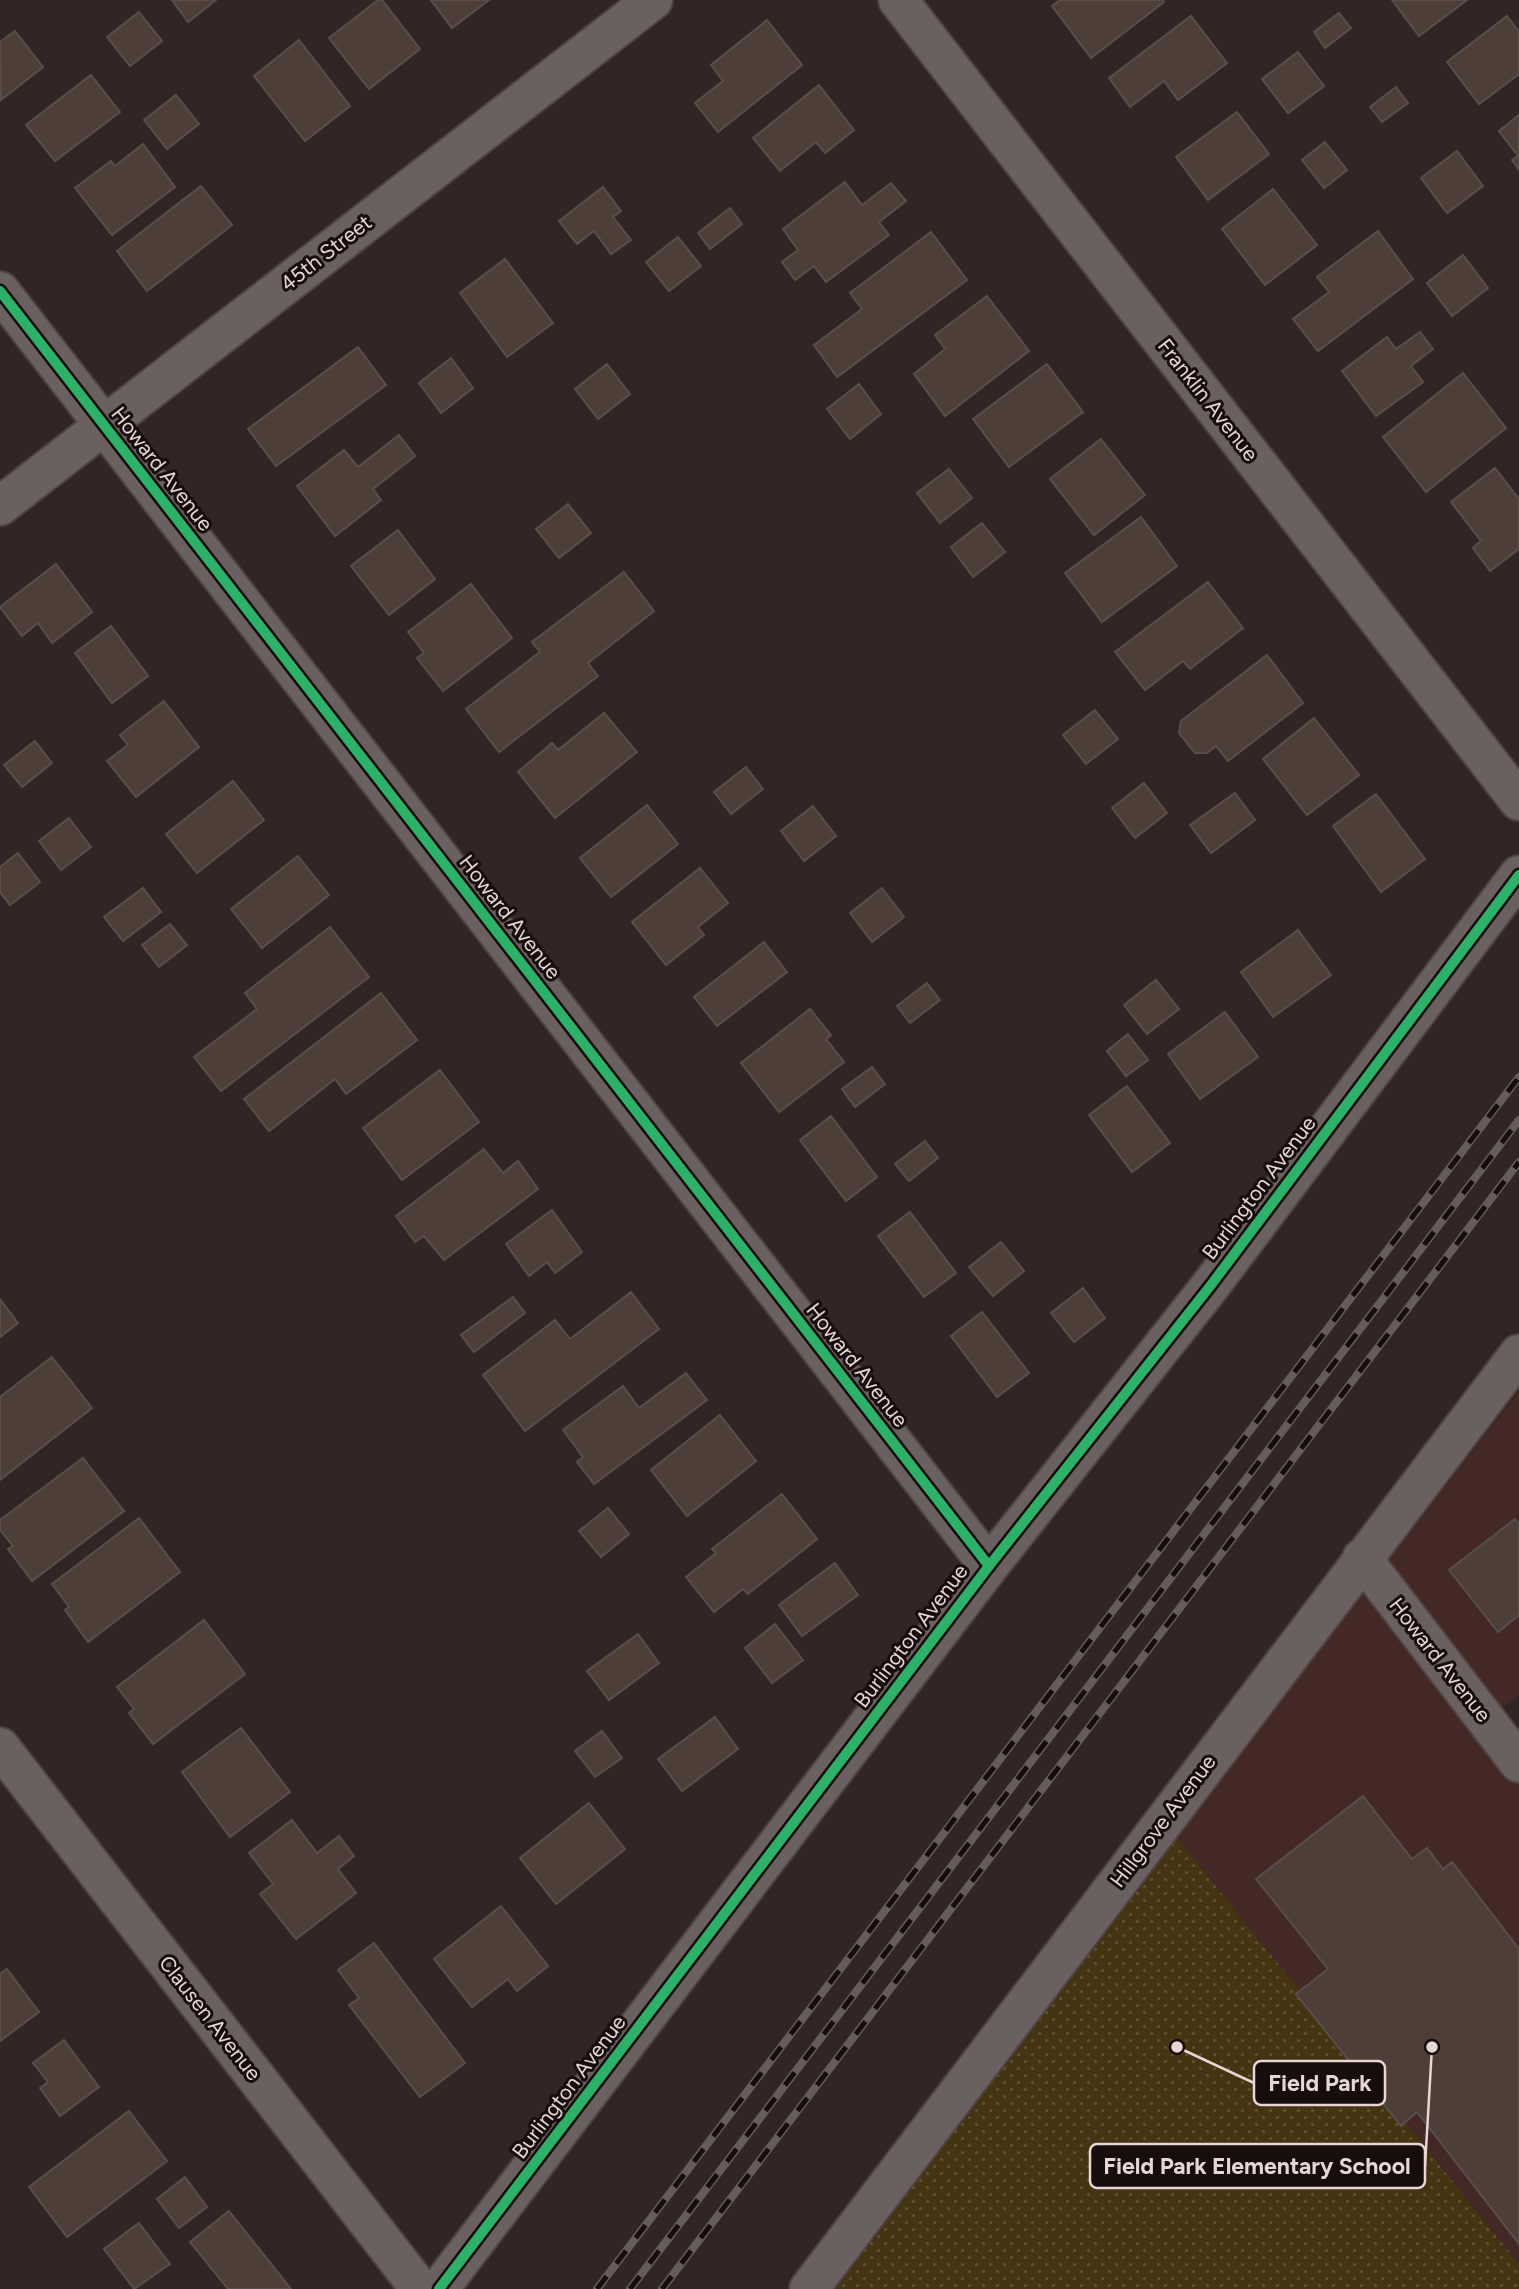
<svg xmlns="http://www.w3.org/2000/svg" width="1519" height="2289" viewBox="0 0 1519 2289" font-family="Figtree,sans-serif">
<style>
.built{fill:#432826}
.park{fill:url(#park-dots)}
.building{fill:#4d3e37;stroke:#584f4c;stroke-width:2}
.lines{fill:none;stroke-linecap:round;stroke-linejoin:round}
.street-casing{stroke:#4e4342;stroke-width:42}
.street{stroke:#6a6060;stroke-width:38}
.rail-casing{stroke:#655c5b;stroke-width:8}
.rail{stroke:#180d0d;stroke-width:5;stroke-dasharray:16;stroke-linecap:butt}
.cycleway-casing{stroke:#180d0d;stroke-width:15}
.cycleway{stroke:#2db169;stroke-width:10}
.labels{text-anchor:middle;stroke-width:6;stroke-linejoin:round;paint-order:stroke}
.street-label{font-size:21px;fill:#e6d6d5;stroke:#180d0d}
.leader{fill:none;stroke:#e6d6d5;stroke-width:2.5}
.callout-dot{fill:#e6d6d5;stroke:#180d0d;stroke-width:2.5}
.callout{fill:#180d0d;stroke:#e6d6d5;stroke-width:2.5}
.callout-label{font-size:23px;text-anchor:middle;font-weight:bold;fill:#e6d6d5}
</style>
<defs>
<pattern id="park-dots" width="8" height="8" patternUnits="userSpaceOnUse" patternTransform="scale(1.75)"><rect width="8" height="8" fill="#453412"/><path d="M2 2h.1M6 6h.1" fill="none" stroke="#605134" stroke-width="1.8" stroke-linecap="round"/></pattern>
</defs>
<rect width="100%" height="100%" fill="#312625"/>
<!-- built -->
<g class="built">
<polygon points="1519,1391 1519,1695 1497,1711 1385,1565"/>
<polygon points="1361,1578 1519,1784 1519,2264 1170,1829"/>
</g>
<!-- park -->
<polygon class="park" points="1170,1829 1519,2264 1519,2289 832,2289"/>
<!-- building -->
<g class="building">
<polygon points="172,0 216,0 188,22"/>
<polygon points="378,0 382,0 420,49 369,89 329,38"/>
<polygon points="431,0 489,0 452,28"/>
<polygon points="1060,0 1163,0 1164,2 1091,58 1052,6"/>
<polygon points="1392,0 1467,0 1419,36"/>
<polygon points="139,12 162,41 130,66 107,37"/>
<polygon points="1339,13 1351,28 1325,48 1314,32"/>
<polygon points="1191,16 1227,63 1178,100 1164,81 1130,107 1109,78"/>
<polygon points="1507,16 1519,32 1519,74 1479,104 1447,62"/>
<polygon points="767,20 802,65 718,132 695,103 723,81 711,65"/>
<polygon points="15,31 43,67 1,100 0,42"/>
<polygon points="299,40 350,106 305,141 254,76"/>
<polygon points="1298,52 1324,86 1288,113 1262,79"/>
<polygon points="91,75 120,112 55,161 26,125"/>
<polygon points="819,85 854,130 825,153 816,142 780,171 753,138"/>
<polygon points="1396,87 1408,103 1382,122 1370,107"/>
<polygon points="176,95 199,124 167,149 144,120"/>
<polygon points="1237,112 1269,154 1208,200 1176,157"/>
<polygon points="1519,115 1519,170 1512,160 1518,156 1499,131"/>
<polygon points="1325,142 1347,170 1324,188 1302,160"/>
<polygon points="143,144 175,187 112,235 75,188 111,161 115,166"/>
<polygon points="1457,151 1483,186 1447,213 1421,178"/>
<polygon points="845,182 862,205 891,183 906,201 879,222 889,235 826,282 814,266 795,280 782,262 798,250 783,229"/>
<polygon points="201,186 232,225 147,291 117,251"/>
<polygon points="603,187 621,211 613,217 631,240 611,254 594,231 577,244 559,221"/>
<polygon points="1273,189 1317,245 1265,285 1222,229"/>
<polygon points="730,208 742,224 710,249 698,233"/>
<polygon points="1378,231 1413,279 1318,351 1293,319 1329,292 1317,277"/>
<polygon points="931,232 967,280 837,377 814,345 862,309 850,293"/>
<polygon points="678,237 701,266 669,291 646,262"/>
<polygon points="1463,255 1488,288 1452,316 1427,283"/>
<polygon points="505,259 553,323 507,357 460,293"/>
<polygon points="987,296 1029,351 945,416 914,374 945,349 935,335"/>
<polygon points="1420,332 1433,349 1411,366 1423,382 1376,416 1342,371 1387,337 1396,349"/>
<polygon points="358,347 386,385 276,466 248,429"/>
<polygon points="451,358 473,388 441,413 419,383"/>
<polygon points="607,364 630,394 598,419 575,389"/>
<polygon points="1047,364 1083,412 1009,467 973,419"/>
<polygon points="1463,373 1506,428 1426,492 1383,437"/>
<polygon points="859,384 881,414 850,439 827,409"/>
<polygon points="399,435 415,456 373,489 381,500 335,536 297,486 344,450 358,467"/>
<polygon points="1101,439 1145,495 1094,535 1050,479"/>
<polygon points="1495,468 1519,499 1519,549 1490,571 1473,548 1481,541 1451,502"/>
<polygon points="949,469 972,498 940,523 917,493"/>
<polygon points="568,504 591,533 559,558 536,529"/>
<polygon points="1141,517 1177,566 1102,622 1065,573"/>
<polygon points="982,523 1005,552 973,577 951,547"/>
<polygon points="398,530 435,579 389,615 351,566"/>
<polygon points="56,564 92,612 52,643 38,623 22,636 0,607"/>
<polygon points="624,572 654,611 588,663 598,676 499,752 466,709 540,652 532,642"/>
<polygon points="1208,582 1243,628 1190,669 1183,661 1145,690 1115,652"/>
<polygon points="471,584 512,638 443,691 417,658 424,653 408,632"/>
<polygon points="111,626 148,676 112,703 75,653"/>
<polygon points="1267,655 1303,703 1228,761 1216,746 1207,753 1195,753 1179,733 1181,721"/>
<polygon points="164,701 199,747 136,797 107,761 128,745 120,735"/>
<polygon points="1095,710 1118,739 1086,764 1063,735"/>
<polygon points="604,713 637,752 555,818 518,772 552,743 558,750"/>
<polygon points="1314,718 1359,775 1307,815 1263,759"/>
<polygon points="35,741 52,763 22,787 4,765"/>
<polygon points="746,767 763,789 731,814 714,792"/>
<polygon points="233,781 264,820 197,873 166,834"/>
<polygon points="1144,783 1167,813 1135,838 1112,808"/>
<polygon points="1235,793 1255,820 1211,853 1190,825"/>
<polygon points="1376,794 1425,859 1381,892 1333,826"/>
<polygon points="647,805 678,844 611,897 580,858"/>
<polygon points="813,806 836,836 804,861 781,831"/>
<polygon points="69,818 91,847 61,870 39,841"/>
<polygon points="18,853 40,882 10,905 0,892 0,867"/>
<polygon points="298,856 329,895 262,948 231,909"/>
<polygon points="700,868 728,903 698,927 704,935 666,965 632,922"/>
<polygon points="143,888 161,912 123,941 104,917"/>
<polygon points="882,888 904,917 872,942 850,913"/>
<polygon points="170,924 187,945 159,967 142,945"/>
<polygon points="330,927 369,977 221,1091 194,1057 257,1009 245,993"/>
<polygon points="1298,930 1331,975 1273,1017 1241,972"/>
<polygon points="764,942 787,972 717,1026 694,997"/>
<polygon points="1156,980 1179,1009 1147,1034 1124,1005"/>
<polygon points="927,983 940,1000 910,1023 897,1006"/>
<polygon points="381,993 417,1040 346,1094 335,1079 269,1131 244,1099"/>
<polygon points="810,1009 831,1035 826,1039 844,1062 779,1112 741,1063"/>
<polygon points="1225,1012 1258,1057 1200,1099 1168,1054"/>
<polygon points="1128,1034 1148,1060 1126,1076 1107,1051"/>
<polygon points="872,1067 885,1084 855,1107 842,1089"/>
<polygon points="440,1070 479,1122 402,1180 363,1128"/>
<polygon points="1127,1086 1170,1143 1132,1172 1089,1115"/>
<polygon points="831,1116 877,1177 846,1201 800,1140"/>
<polygon points="925,1141 938,1158 909,1181 895,1164"/>
<polygon points="484,1149 503,1173 518,1161 538,1189 444,1260 424,1236 415,1242 396,1216"/>
<polygon points="552,1210 582,1252 555,1273 547,1262 529,1276 506,1244"/>
<polygon points="910,1212 956,1273 924,1297 878,1236"/>
<polygon points="1001,1242 1024,1271 993,1296 969,1267"/>
<polygon points="1083,1288 1105,1318 1074,1342 1051,1313"/>
<polygon points="631,1292 659,1329 525,1431 483,1375 555,1320 570,1339"/>
<polygon points="513,1297 525,1313 474,1352 461,1335"/>
<polygon points="0,1299 18,1323 0,1337"/>
<polygon points="982,1312 1029,1373 997,1397 951,1336"/>
<polygon points="52,1357 92,1408 0,1480 0,1397"/>
<polygon points="686,1373 707,1400 594,1484 577,1462 583,1457 563,1430 623,1386 639,1408"/>
<polygon points="720,1415 756,1461 687,1516 651,1470"/>
<polygon points="83,1458 124,1511 32,1581 8,1549 13,1546 0,1530 0,1520"/>
<polygon points="782,1494 817,1539 748,1594 743,1589 714,1612 686,1577 716,1553 712,1549"/>
<polygon points="608,1508 629,1534 601,1557 579,1531"/>
<polygon points="139,1518 180,1572 88,1642 65,1610 69,1607 52,1584"/>
<polygon points="1515,1519 1519,1524 1519,1615 1498,1632 1449,1570"/>
<polygon points="835,1563 858,1595 802,1636 779,1605"/>
<polygon points="204,1620 245,1674 153,1744 129,1713 134,1709 117,1687"/>
<polygon points="775,1624 803,1660 772,1683 745,1648"/>
<polygon points="638,1634 659,1663 609,1700 587,1671"/>
<polygon points="715,1717 738,1749 682,1791 658,1759"/>
<polygon points="241,1728 290,1792 230,1837 182,1772"/>
<polygon points="602,1731 622,1758 595,1777 575,1751"/>
<polygon points="1363,1796 1412,1859 1427,1848 1443,1869 1452,1862 1519,1949 1519,2244 1417,2112 1401,2126 1296,1994 1328,1969 1256,1879"/>
<polygon points="589,1803 625,1849 556,1904 520,1858"/>
<polygon points="292,1820 317,1853 339,1836 354,1856 338,1869 356,1893 296,1939 260,1894 273,1884 249,1853"/>
<polygon points="501,1906 548,1966 517,1991 508,1979 472,2007 434,1959"/>
<polygon points="374,1943 465,2063 420,2097 349,2005 359,1998 338,1970"/>
<polygon points="7,1969 39,2012 0,2041 0,1974"/>
<polygon points="64,2040 99,2087 60,2116 40,2088 48,2082 33,2063"/>
<polygon points="129,2111 167,2161 67,2237 29,2187"/>
<polygon points="185,2177 207,2207 179,2228 157,2199"/>
<polygon points="229,2211 291,2289 228,2289 190,2242"/>
<polygon points="139,2223 170,2264 134,2289 104,2249"/>
</g>
<g class="lines">
<!-- street casing -->
<g class="street-casing">
<g id="street">
<polyline points="898,0 1519,801"/>
<polyline points="0,291 989,1566"/>
<polyline points="0,506 653,0"/>
<polyline points="1362,1558 1519,1763"/>
<polyline points="0,1747 420,2289"/>
<polyline points="439,2289 989,1566 1211,1285 1519,875"/>
<polyline points="809,2289 1519,1354"/>
</g>
</g>
<!-- street -->
<use href="#street" class="street"/>
<!-- rail casing -->
<g class="rail-casing">
<g id="rail">
<polyline points="597,2289 1519,1077"/>
<polyline points="630,2289 1519,1120"/>
<polyline points="662,2289 1519,1162"/>
</g>
</g>
<!-- rail -->
<use href="#rail" class="rail"/>
<!-- cycleway casing -->
<g class="cycleway-casing">
<g id="cycleway">
<polyline points="0,291 989,1566"/>
<polyline points="439,2289 989,1566 1211,1285 1519,875"/>
</g>
</g>
<!-- cycleway -->
<use href="#cycleway" class="cycleway"/>
</g>
<g class="labels">
<!-- street labels -->
<g class="street-label">
<text transform="translate(326 253) rotate(-38)" y="7">45th Street</text>
<text transform="translate(1208 400) rotate(52)" y="7">Franklin Avenue</text>
<text transform="translate(162 469) rotate(52)" y="7">Howard Avenue</text>
<text transform="translate(510 917) rotate(52)" y="7">Howard Avenue</text>
<text transform="translate(1259 1188) rotate(-53)" y="7">Burlington Avenue</text>
<text transform="translate(857 1365) rotate(52)" y="7">Howard Avenue</text>
<text transform="translate(911 1636) rotate(-53)" y="7">Burlington Avenue</text>
<text transform="translate(1440 1660) rotate(52)" y="7">Howard Avenue</text>
<text transform="translate(1163 1821) rotate(-53)" y="7">Hillgrove Avenue</text>
<text transform="translate(210 2018) rotate(52)" y="7">Clausen Avenue</text>
<text transform="translate(569 2087) rotate(-53)" y="7">Burlington Avenue</text>
</g>
</g>
<!-- callouts -->
<path class="leader" d="M1177 2047L1254 2083M1432 2047L1425 2166"/>
<g class="callout-dot">
<circle cx="1177" cy="2047" r="7"/>
<circle cx="1432" cy="2047" r="7"/>
</g>
<g class="callout">
<rect x="1254" y="2061" width="131" height="44" rx="7"/>
<rect x="1090" y="2144" width="335" height="44" rx="7"/>
</g>
<g class="callout-label">
<text x="1320" y="2091">Field Park</text>
<text x="1257" y="2174">Field Park Elementary School</text>
</g>
</svg>
